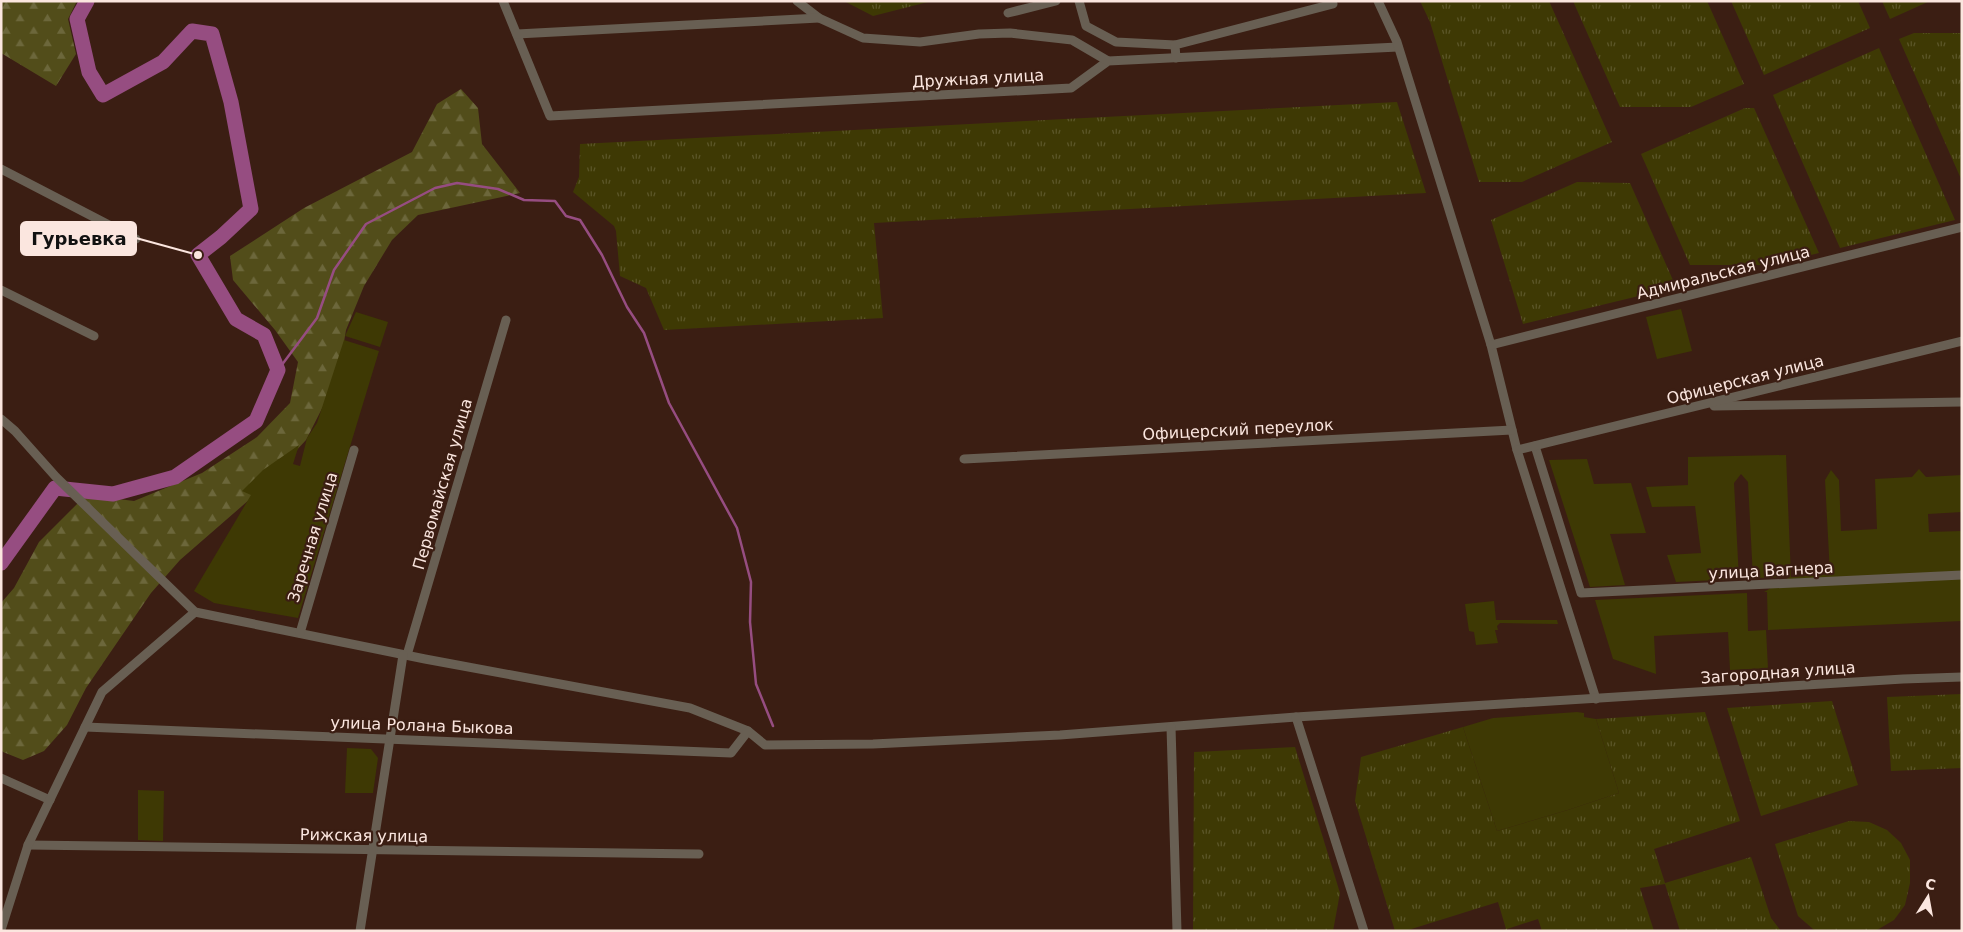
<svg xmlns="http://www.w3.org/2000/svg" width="1963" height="932" viewBox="0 0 1963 932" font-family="'DejaVu Sans',sans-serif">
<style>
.grass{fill:url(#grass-tufts)}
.forest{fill:url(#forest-firs)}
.green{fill:#3e3904}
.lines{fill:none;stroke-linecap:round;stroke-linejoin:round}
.stream{stroke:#964d81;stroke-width:2.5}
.river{stroke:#964d81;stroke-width:15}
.minor{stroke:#685f53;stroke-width:9}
.labels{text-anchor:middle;stroke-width:4.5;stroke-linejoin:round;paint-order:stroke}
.street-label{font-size:16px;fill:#fbe6df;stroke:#3b1e13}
.leader{fill:none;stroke:#fbe6df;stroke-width:2}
.callout-dot{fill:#fbe6df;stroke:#3b1e13;stroke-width:2}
.callout{fill:#fbe6df;stroke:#fbe6df;stroke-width:2}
.callout-label{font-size:18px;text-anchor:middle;font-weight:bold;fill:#111}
</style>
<defs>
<pattern id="grass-tufts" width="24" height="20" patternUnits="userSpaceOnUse" patternTransform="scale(1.25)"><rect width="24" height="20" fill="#3e3904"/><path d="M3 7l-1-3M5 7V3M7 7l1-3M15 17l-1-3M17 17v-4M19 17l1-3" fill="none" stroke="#5b5628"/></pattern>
<pattern id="forest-firs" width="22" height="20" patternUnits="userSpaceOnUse" patternTransform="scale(1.25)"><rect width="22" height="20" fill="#524d1a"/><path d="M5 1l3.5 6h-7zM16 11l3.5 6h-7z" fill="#6c673b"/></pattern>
</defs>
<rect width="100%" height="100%" fill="#3b1e13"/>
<!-- grass -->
<g class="grass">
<polygon points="844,1 932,1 873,16"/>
<polygon points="1420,1 1549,1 1612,142 1522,182 1479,182 1430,22"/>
<polygon points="1573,1 1707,1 1744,84 1691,107 1620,107"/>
<polygon points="1731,1 1858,1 1870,28 1764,75"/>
<polygon points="1882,1 1930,1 1890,19"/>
<polygon points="1914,33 1962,33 1962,181 1899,39"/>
<polygon points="1879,48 1955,220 1840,248 1773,95"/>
<polygon points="1397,102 1426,193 874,223 883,318 664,330 646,288 620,276 616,231 614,226 573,192 579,177 580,144"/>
<polygon points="1745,108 1754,108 1819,253 1770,265 1690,265 1641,154"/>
<polygon points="1577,182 1630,183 1676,287 1523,324 1491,220"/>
<polygon points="1962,694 1962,768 1891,771 1887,697"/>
<polygon points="1832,701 1858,785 1761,816 1727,708"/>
<polygon points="1705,712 1740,821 1654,849 1665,883 1751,857 1771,918 1781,931 1680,931 1665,884 1640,888 1654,931 1542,931 1538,919 1507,929 1507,931 1502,931 1506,929 1498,902 1405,931 1395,931 1355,801 1361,757 1463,727 1497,831 1571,809 1619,793 1596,719"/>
<polygon points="1295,747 1340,893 1333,931 1193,931 1194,752"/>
<polygon points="1849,821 1869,822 1887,830 1901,843 1910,860 1910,883 1905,905 1894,920 1877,930 1817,931 1813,929 1798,916 1775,844"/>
</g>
<!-- forest -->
<g class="forest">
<polygon points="1,1 77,1 68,19 76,54 56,86 1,53"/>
<polygon points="461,89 478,108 482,144 520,193 418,215 392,240 364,286 346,330 338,377 306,440 257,493 180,560 151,593 86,688 67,725 44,751 23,760 3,752 1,749 1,603 14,588 39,542 86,495 134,501 202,473 257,437 290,403 298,362 275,330 233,280 230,256 304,208 412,152 437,104"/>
</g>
<!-- green -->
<g class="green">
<polygon points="1681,309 1692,351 1657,359 1646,317"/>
<polygon points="356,312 388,322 380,347 345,336"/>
<polygon points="344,340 379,351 298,618 214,603 194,591 251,495 242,491 263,470 299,445 293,464 300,466 307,438 317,423"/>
<polygon points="1786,455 1791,577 1830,574 1825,480 1831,470 1839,480 1841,531 1877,529 1875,479 1912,477 1919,469 1926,477 1962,475 1962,512 1928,514 1929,532 1962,531 1962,621 1768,630 1767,592 1764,592 1790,577 1753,578 1748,482 1741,474 1734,483 1739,579 1676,582 1667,555 1701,553 1695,506 1652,507 1646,487 1688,485 1688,457"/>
<polygon points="1587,459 1594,484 1631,483 1646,533 1610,534 1625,585 1590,587 1549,460"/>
<polygon points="1747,593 1748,631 1766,630 1768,668 1730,670 1728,632 1654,636 1656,674 1613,659 1595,600"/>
<polygon points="1494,601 1496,620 1557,620 1558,624 1500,623 1497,626 1498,630 1495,630 1498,643 1476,645 1474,632 1469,631 1465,604"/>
<polygon points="1577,712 1584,713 1584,717 1596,719 1619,793 1571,809 1497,831 1463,727 1493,718"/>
<polygon points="347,748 371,749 378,758 373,793 345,793"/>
<polygon points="138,790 164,791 163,841 138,840"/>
</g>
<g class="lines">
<!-- stream -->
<polyline class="stream" points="278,370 317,318 334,270 366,224 435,188 457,183 498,189 524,200 555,201 566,216 580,220 602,255 627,307 644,333 669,403 737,528 751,582 750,622 756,684 773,726"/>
<!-- river -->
<polyline class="river" points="1,563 55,488 113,494 175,477 256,421 278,370 264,335 236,319 198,255 221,237 251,209 231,102 212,34 192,31 163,62 103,95 89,72 77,19 87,1"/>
<!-- minor -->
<g class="minor">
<polyline points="503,1 550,116 1071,88 1108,61 1398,47"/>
<polyline points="797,1 819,18 863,38 920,42 979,34 1010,33 1072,40 1108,61"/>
<polyline points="1079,1 1086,26 1116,42 1175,45"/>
<polyline points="1378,1 1397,42 1491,345 1517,450 1596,699"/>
<polyline points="1008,13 1056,1"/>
<polyline points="517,34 819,18"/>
<polyline points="1176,58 1175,45 1333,4"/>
<polyline points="1,169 136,239"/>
<polyline points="1,290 94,336"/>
<polyline points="1491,345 1962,227"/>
<polyline points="1714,406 1962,402"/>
<polyline points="1,419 15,431 56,477 195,612 425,659 690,708 748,731 765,745 873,744 1060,735 1296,717 1903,679 1962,677"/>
<polyline points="1535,446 1581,593 1962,575"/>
<polyline points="1517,450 1962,341"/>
<polyline points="964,459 1512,430"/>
<polyline points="300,633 354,450"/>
<polyline points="407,655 506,320"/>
<polyline points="1296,717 1364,931"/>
<polyline points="85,727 731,753 748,731"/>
<polyline points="1171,727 1177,931"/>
<polyline points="1,778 50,800"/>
<polyline points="28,845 699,854"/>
<polyline points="1,930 28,845 102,692 195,612"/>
<polyline points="360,931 403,655"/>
</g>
</g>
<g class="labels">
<!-- street labels -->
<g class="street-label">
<text transform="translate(978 78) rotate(-3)" y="6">Дружная улица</text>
<text transform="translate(1723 272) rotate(-14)" y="6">Адмиральская улица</text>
<text transform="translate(1745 379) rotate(-14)" y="6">Офицерская улица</text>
<text transform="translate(1238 429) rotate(-3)" y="6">Офицерский переулок</text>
<text transform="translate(442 484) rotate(-74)" y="6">Первомайская улица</text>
<text transform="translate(312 537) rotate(-73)" y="6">Заречная улица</text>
<text transform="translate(1771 570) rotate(-3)" y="6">улица Вагнера</text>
<text transform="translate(1778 672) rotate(-4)" y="6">Загородная улица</text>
<text transform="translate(422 725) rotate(2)" y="6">улица Ролана Быкова</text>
<text transform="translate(364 835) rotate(1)" y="6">Рижская улица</text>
</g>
</g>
<!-- callouts -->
<path class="leader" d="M198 255L136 238"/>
<circle class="callout-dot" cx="198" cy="255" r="5"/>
<rect class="callout" x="21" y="222" width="115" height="33" rx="5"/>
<g class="callout-label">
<text x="79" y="245">Гурьевка</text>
</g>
<!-- border -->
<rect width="1963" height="932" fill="none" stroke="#fbe6df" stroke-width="5"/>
<!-- north arrow -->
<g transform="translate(1928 897) rotate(11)" stroke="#3b1e13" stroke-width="4" paint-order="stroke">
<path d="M0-4L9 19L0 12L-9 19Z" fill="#fbe6df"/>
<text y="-8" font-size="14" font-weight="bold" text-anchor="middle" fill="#fbe6df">С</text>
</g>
</svg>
